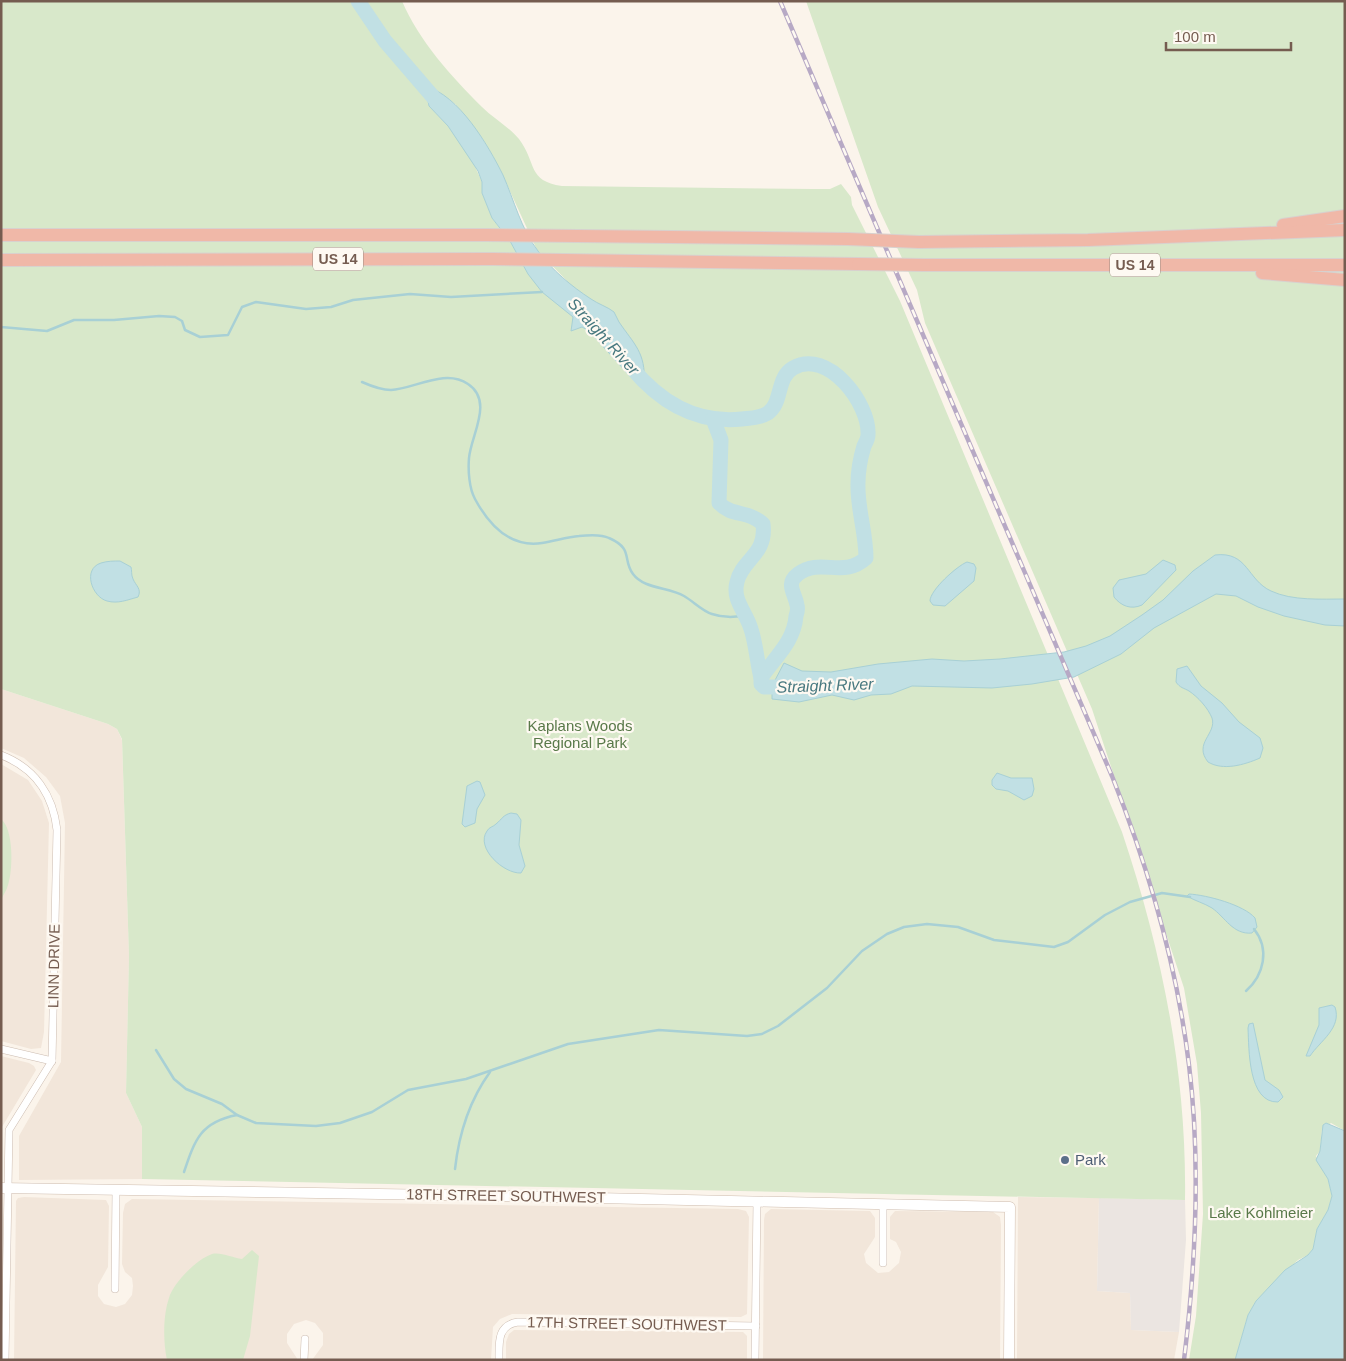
<svg xmlns="http://www.w3.org/2000/svg" width="1346" height="1361" viewBox="0 0 1346 1361" font-family="Arial,sans-serif">
<style>
.residential{fill:#f2e6da}
.industrial{fill:#ebe5e1}
.green{fill:#d8e8ca;fill-rule:evenodd}
.water{fill:#c1e0e4;stroke:#a8d0d5}
.lines{fill:none;stroke-linecap:round;stroke-linejoin:round}
.stream{stroke:#a8d0d5;stroke-width:2.5}
.river{stroke:#c1e0e4;stroke-width:15}
.street-casing{stroke:#cdbdb2;stroke-width:8}
.secondary-casing{stroke:#cfbdaf;stroke-width:11}
.highway-casing{stroke:#d8d1ce;stroke-width:14}
.street{stroke:#fff;stroke-width:7}
.secondary{stroke:#fff;stroke-width:10}
.highway{stroke:#f0b8a8;stroke-width:12}
.rail-casing{stroke:#b7a9c5;stroke-width:4.5}
.rail{stroke:#fef9f2;stroke-width:2.5;stroke-dasharray:8;stroke-linecap:butt}
.highway-bridge-casing{stroke:#d8d1ce;stroke-width:14;stroke-linecap:butt}
.highway-bridge{stroke:#f0b8a8;stroke-width:12}
.service-dot{fill:#5c6f8a;stroke:#fef9f2;stroke-width:2}
.labels{text-anchor:middle;stroke-width:4.5;stroke-linejoin:round;paint-order:stroke}
.shield{fill:#fef9f2;stroke:#9e8b81;stroke-width:1}
.shield-label{font-size:14px;font-weight:bold;fill:#755c50}
.park-label{font-size:15px;fill:#597949;stroke:#fef9f2}
.street-label{font-size:15px;fill:#755c50;stroke:#fef9f2}
.service-label{font-size:15px;fill:#4e5e75;stroke:#fef9f2;text-anchor:start}
.water-label{font-size:16px;font-style:italic;fill:#47787f;stroke:#fef9f2}
</style>
<rect width="100%" height="100%" fill="#fbf4eb"/>
<!-- residential -->
<g class="residential">
<polygon points="1,689 108,724 117,729 122,740 129,956 126,1093 142,1127 142,1179 19,1180 19,1136 61,1062 65,823 60,796 46,777 24,758 1,748"/>
<polygon points="1,764 28,780 42,801 49,823 44,1032 41,1048 31,1049 1,1041"/>
<polygon points="1,1056 29,1063 34,1066 36,1070 2,1127 1,1148"/>
<polygon points="24,1197 106,1200 109,1206 108,1267 98,1285 98,1296 104,1304 116,1307 125,1304 132,1295 133,1286 132,1278 125,1272 122,1264 123,1213 125,1204 132,1199 738,1209 746,1211 749,1217 747,1314 741,1317 512,1314 500,1319 493,1327 491,1360 312,1360 323,1345 323,1333 315,1323 306,1320 294,1324 287,1334 287,1343 298,1360 14,1360 16,1201 18,1198"/>
<polygon points="1018,1197 1099,1198 1097,1291 1130,1293 1131,1330 1179,1332 1174,1360 1017,1360"/>
<polygon points="771,1209 870,1211 875,1218 875,1237 864,1254 866,1263 878,1273 889,1272 899,1263 901,1252 896,1242 890,1239 890,1217 895,1211 993,1212 1000,1217 1001,1225 1000,1360 763,1360 764,1220 765,1214"/>
<polygon points="514,1330 743,1332 747,1336 747,1360 506,1360 506,1342 509,1334"/>
</g>
<!-- industrial -->
<polygon class="industrial" points="1099,1198 1185,1200 1186,1240 1179,1332 1131,1330 1130,1293 1097,1291"/>
<!-- green -->
<g class="green">
<path d="M 1,1 L 402,1 C 419,41 451,76 482,107 C 493,118 509,127 519,139 C 537,163 527,181 562,186 L 813,189 L 830,189 L 841,184 L 851,197 L 852,205 L 900,301 L 1122,832 C 1162,951 1187,1074 1185,1200 L 142,1179 L 142,1127 L 126,1093 L 129,956 L 122,739 L 117,729 L 108,724 L 1,689 ZM 425,87 L 435,89 L 455,104 L 482,138 L 502,174 L 537,250 L 567,281 L 534,281 L 510,241 L 492,218 L 482,193 L 482,182 L 473,162 L 448,126 L 429,106 Z"/>
<polygon points="806,1 1345,1 1345,1131 1331,1123 1322,1129 1320,1151 1316,1156 1328,1179 1332,1196 1328,1210 1317,1229 1313,1249 1308,1255 1298,1260 1256,1301 1248,1315 1235,1360 1189,1360 1196,1316 1203,1214 1201,1113 1197,1064 1184,988 1092,709 925,323 917,290 878,207"/>
<path d="M 1,819 C 14,829 13,871 8,885 C 7,890 3,895 1,900 Z"/>
<path d="M 252,1250 L 259,1256 L 250,1336 L 243,1360 L 167,1360 C 163,1342 163,1315 169,1298 C 173,1283 197,1259 212,1254 C 221,1252 233,1258 242,1259 Z"/>
</g>
<!-- water -->
<g class="water">
<path d="M 425,86 C 459,95 488,145 503,175 C 514,200 521,229 538,251 C 552,270 571,286 591,299 C 598,304 608,307 614,312 C 616,315 617,319 619,322 C 634,344 646,353 644,382 L 628,374 L 589,331 L 582,327 L 571,331 L 573,317 L 542,292 L 528,274 L 510,241 L 492,218 L 482,193 L 482,182 L 478,171 L 448,126 L 429,106 Z"/>
<path d="M 1215,555 C 1248,551 1247,580 1271,591 C 1292,601 1322,599 1345,599 L 1345,626 L 1325,625 L 1284,616 L 1258,607 L 1236,596 L 1216,594 L 1154,628 L 1121,654 L 1074,677 L 1032,684 L 992,688 L 912,686 L 891,694 L 871,695 L 854,700 L 832,695 L 799,702 L 772,699 L 772,686 L 784,663 L 802,671 L 831,672 L 878,664 L 932,659 L 964,661 L 1000,659 L 1064,652 L 1086,646 L 1110,636 L 1142,615 L 1163,600 L 1193,571 Z"/>
<path d="M 1163,560 L 1175,565 L 1176,570 L 1142,605 C 1131,610 1121,606 1114,597 L 1113,588 L 1119,580 L 1146,574 Z"/>
<path d="M 120,561 L 131,567 C 132,570 131,575 133,579 C 136,586 142,589 138,597 C 127,600 118,604 107,601 C 92,597 82,569 101,563 C 107,561 114,561 120,561 Z"/>
<path d="M 967,562 L 974,564 L 976,568 L 974,581 L 945,606 L 933,605 L 930,601 C 930,590 957,566 967,562 Z"/>
<path d="M 1187,666 L 1201,686 L 1222,703 L 1239,722 L 1260,738 L 1263,748 L 1260,758 C 1244,765 1223,771 1208,762 C 1193,743 1217,734 1212,718 C 1208,708 1198,697 1189,691 C 1184,688 1180,688 1176,682 L 1177,669 Z"/>
<polygon points="997,773 1011,778 1032,778 1034,789 1032,796 1024,800 1008,791 996,789 992,785 992,780"/>
<polygon points="477,781 480,782 485,795 477,809 475,823 465,827 462,824 467,786"/>
<path d="M 511,813 L 517,814 L 521,820 L 519,845 L 525,866 L 521,873 C 504,874 475,848 487,831 C 489,827 493,827 496,824 C 502,819 503,815 511,813 Z"/>
<path d="M 1189,894 C 1207,895 1244,905 1255,918 L 1257,927 L 1252,933 C 1233,935 1225,917 1212,908 C 1204,903 1195,901 1187,896 Z"/>
<path d="M 1332,1005 L 1335,1007 C 1342,1028 1320,1041 1310,1056 L 1306,1056 L 1319,1025 L 1319,1008 Z"/>
<path d="M 1253,1023 L 1265,1080 L 1279,1090 L 1283,1097 L 1278,1102 C 1248,1103 1249,1049 1248,1028 L 1249,1024 Z"/>
<polygon points="1326,1123 1345,1131 1345,1360 1235,1360 1248,1315 1256,1301 1285,1270 1308,1255 1313,1249 1317,1229 1328,1210 1332,1196 1328,1179 1316,1160 1320,1151 1323,1125"/>
</g>
<g class="lines">
<!-- stream -->
<g class="stream">
<polyline points="1,327 47,331 74,320 114,320 159,316 175,317 182,321 185,330 200,337 228,335 242,307 256,302 306,309 331,307 353,300 410,294 451,297 542,292"/>
<path d="M 362,382 C 371,386 381,390 391,390 C 414,389 445,368 468,384 C 494,401 471,435 469,458 C 468,470 469,488 475,499 C 489,525 510,548 542,543 C 555,541 567,537 579,536 C 588,535 601,534 609,538 C 634,549 622,559 633,574 C 644,589 668,587 684,596 C 693,601 702,611 712,614 C 724,618 734,617 746,616"/>
<path d="M 1246,991 C 1264,975 1270,949 1254,929"/>
<polyline points="156,1050 174,1079 186,1089 222,1104 237,1115 256,1123 316,1126 340,1123 372,1112 408,1090 466,1079 568,1044 659,1030 747,1036 762,1034 778,1026 827,988 862,951 887,934 904,927 927,924 958,927 994,940 1054,947 1068,942 1105,915 1130,902 1162,893 1190,897"/>
<path d="M 455,1169 C 459,1133 469,1101 490,1072"/>
<path d="M 184,1172 C 195,1139 201,1122 237,1115"/>
</g>
<!-- river -->
<g class="river">
<polyline points="358,1 385,41 440,105"/>
<path d="M 631,367 C 660,402 695,424 742,419 C 750,418 760,418 768,413 C 783,402 776,378 793,368 C 828,348 870,404 868,435 C 868,439 866,442 864,446 C 861,456 858,472 858,483 C 857,508 866,532 866,558 C 843,579 821,557 798,574 C 785,584 795,593 797,605 C 798,608 797,613 796,616 C 794,642 775,657 761,678 L 761,684 L 764,687 L 792,687"/>
<path d="M 713,419 L 721,440 L 719,503 C 732,517 748,510 763,524 C 767,555 742,559 737,582 C 732,600 746,612 751,629 C 756,644 757,662 761,678"/>
</g>
<!-- street casing -->
<g class="street-casing">
<g id="street">
<path d="M 1,755 C 35,768 53,795 57,830 L 52,1061 L 9,1130 L 5,1360"/>
<polyline points="1,1049 52,1061"/>
<polyline points="883,1263 883,1204"/>
<polyline points="115,1289 116,1190"/>
<polyline points="304,1360 305,1339"/>
<path d="M 499,1360 C 499,1343 497,1325 518,1322 L 756,1326"/>
<polyline points="755,1360 757,1201"/>
</g>
</g>
<!-- secondary casing -->
<g class="secondary-casing">
<polyline id="secondary" points="1,1188 504,1196 1010,1207 1009,1360"/>
</g>
<!-- highway casing -->
<g class="highway-casing">
<g id="highway">
<polyline points="1283,225 1345,216"/>
<polyline points="1,235 486,235 848,239"/>
<polyline points="919,242 1088,240 1345,230"/>
<polyline points="1,260 492,259 858,264"/>
<polyline points="924,265 1345,265"/>
<polyline points="1262,273 1345,280"/>
</g>
</g>
<!-- street -->
<use href="#street" class="street"/>
<!-- secondary -->
<use href="#secondary" class="secondary"/>
<!-- highway -->
<use href="#highway" class="highway"/>
<!-- rail casing -->
<g class="rail-casing">
<path id="rail" d="M 780,1 L 1112,776 C 1149,869 1177,966 1189,1065 C 1201,1163 1196,1262 1184,1360"/>
</g>
<!-- rail -->
<use href="#rail" class="rail"/>
<!-- highway-bridge casing -->
<g class="highway-bridge-casing">
<g id="highway-bridge">
<polyline points="848,239 919,242"/>
<polyline points="858,264 924,265"/>
</g>
</g>
<!-- highway-bridge -->
<use href="#highway-bridge" class="highway-bridge"/>
</g>
<!-- markers -->
<circle class="service-dot" cx="1065" cy="1160" r="5"/>
<g class="labels">
<!-- shield labels -->
<g class="shield">
<rect x="313" y="247.5" width="50" height="23" rx="4"/>
<rect x="1110" y="253.5" width="50" height="23" rx="4"/>
</g>
<g class="shield-label">
<text x="338" y="264">US 14</text>
<text x="1135" y="270">US 14</text>
</g>
<!-- park labels -->
<g class="park-label">
<text x="580" y="731">Kaplans Woods<tspan x="580" dy="17">Regional Park</tspan></text>
<text x="1261" y="1218">Lake Kohlmeier</text>
</g>
<!-- street labels -->
<g class="street-label">
<text transform="translate(54 966) rotate(-89)" y="5">LINN DRIVE</text>
<text transform="translate(506 1196) rotate(1)" y="5">18TH STREET SOUTHWEST</text>
<text transform="translate(627 1324) rotate(1)" y="5">17TH STREET SOUTHWEST</text>
</g>
<!-- service labels -->
<g class="service-label">
<text x="1075" y="1165">Park</text>
</g>
<!-- water labels -->
<g class="water-label">
<text transform="translate(604 336) rotate(48)" y="6">Straight River</text>
<text transform="translate(825 685) rotate(-2)" y="6">Straight River</text>
</g>
</g>
<!-- border -->
<rect width="1346" height="1361" fill="none" stroke="#755c50" stroke-width="5"/>
<!-- scale -->
<path d="M1166 42v8h125v-8" fill="none" stroke="#755c50" stroke-width="2.5"/>
<text x="1174" y="42" font-size="15" fill="#755c50" stroke="#fef9f2" stroke-width="4" paint-order="stroke">100 m</text>
</svg>
